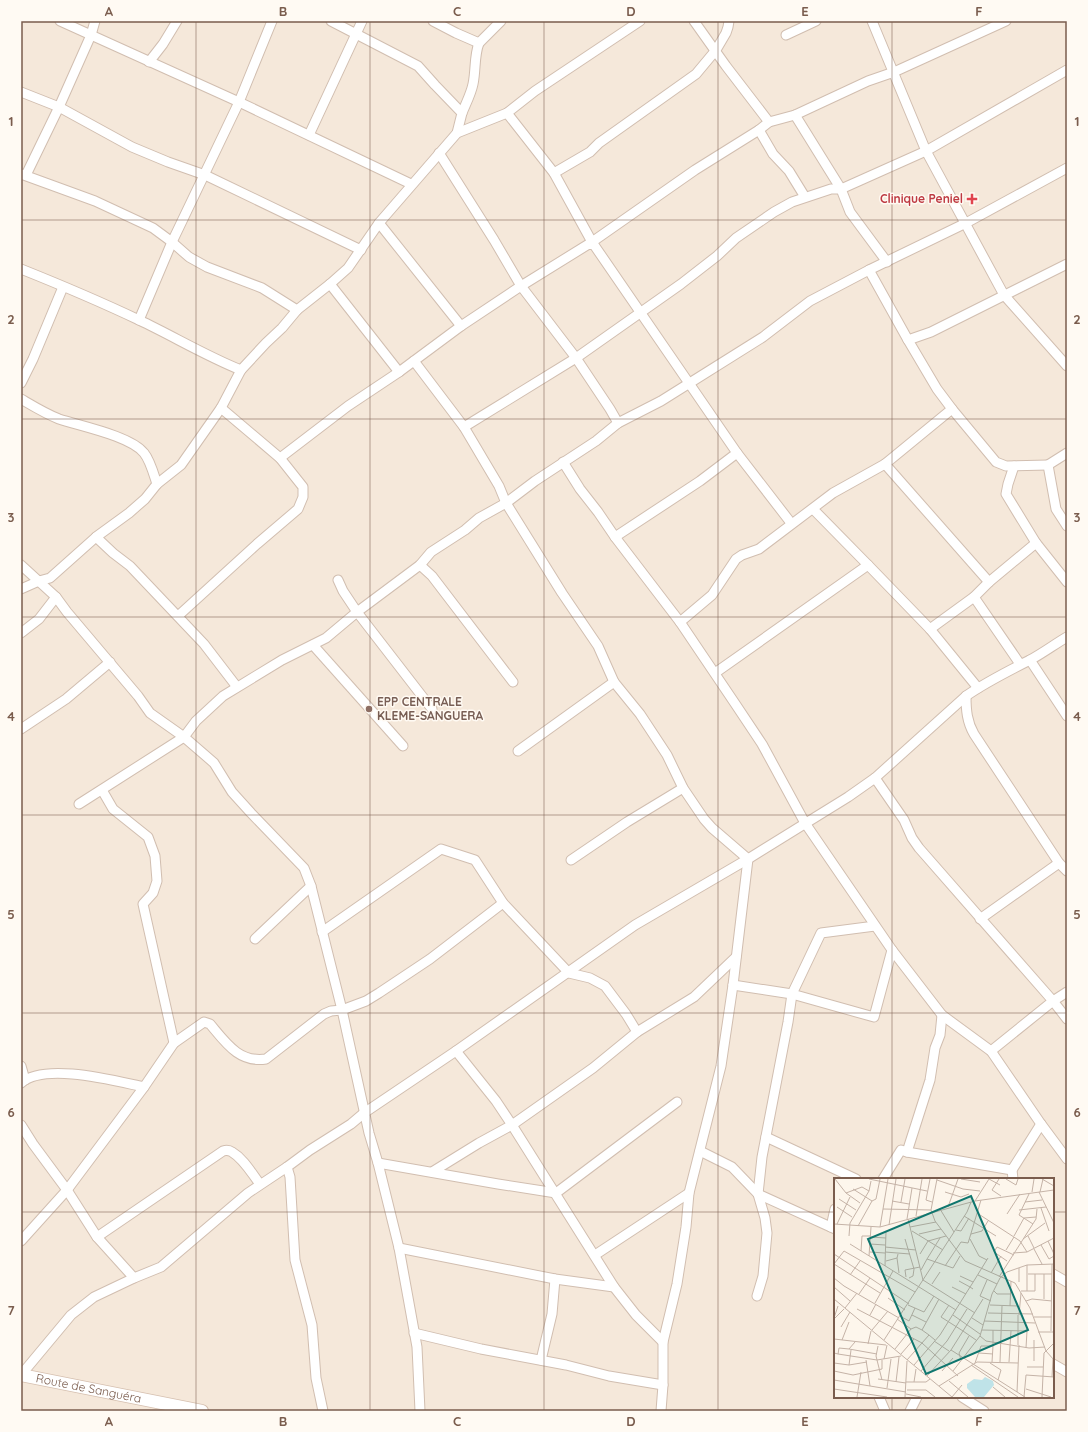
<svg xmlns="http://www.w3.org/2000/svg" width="1088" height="1432" viewBox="0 0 1088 1432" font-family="Quicksand,sans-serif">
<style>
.residential{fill:#f5e8da;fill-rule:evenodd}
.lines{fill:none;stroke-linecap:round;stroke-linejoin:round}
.street-casing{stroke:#d1beb0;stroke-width:11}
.secondary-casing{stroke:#d6c0b0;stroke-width:14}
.street{stroke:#fff;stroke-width:9}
.secondary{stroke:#fff;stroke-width:12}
.grid{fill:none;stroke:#7a5c4d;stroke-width:1;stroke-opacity:0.55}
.health-dot{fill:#e0444e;stroke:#fffaf3;stroke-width:1.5}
.education-dot{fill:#8d6e63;stroke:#fffaf3;stroke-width:1.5}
.labels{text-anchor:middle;stroke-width:3;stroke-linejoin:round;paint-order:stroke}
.health-label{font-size:12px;font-weight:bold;fill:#be3a42;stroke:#fffaf3;text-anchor:end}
.education-label{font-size:12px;font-weight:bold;fill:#785e54;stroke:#fffaf3;text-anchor:start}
.street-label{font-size:12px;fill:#7a5c4d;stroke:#fffaf3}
.inset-road{fill:none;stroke:#c5b3a7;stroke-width:1}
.view{fill:#0f766e;fill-opacity:0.15;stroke:#0f766e;stroke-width:2}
.inset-edge{fill:none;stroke:#7a5c4d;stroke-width:2}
.neatline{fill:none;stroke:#7a5c4d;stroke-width:1.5}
.grid-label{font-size:13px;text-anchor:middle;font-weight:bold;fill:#7a5c4d}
</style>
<rect width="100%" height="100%" fill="#fdf6ec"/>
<!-- residential -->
<path class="residential" d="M 21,21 L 1067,21 L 1067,1411 L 21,1411 ZM 835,1179 L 1053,1179 L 1053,1397 L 835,1397 Z"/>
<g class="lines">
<!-- street casing -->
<g class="street-casing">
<g id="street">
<polyline points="60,21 239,102 411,184"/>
<polyline points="331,21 418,66 435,85 462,113 457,133"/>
<polyline points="433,21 456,33 479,43 501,21"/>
<polyline points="694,21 726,66 769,122"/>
<polyline points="872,21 926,151 1004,295 1067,366"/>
<polyline points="786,35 816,21"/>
<polyline points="149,62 163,44 177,21"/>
<polyline points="21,92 59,107 132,147 168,162 205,175 361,250"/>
<path d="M 462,113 C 466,103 471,94 473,84 C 476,70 474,56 479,43"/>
<polyline points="507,113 554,173 592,242 695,170 759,130 769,122 795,115 868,81 894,72 1006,21"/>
<polyline points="795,115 841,189 850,212 887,262"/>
<polyline points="759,130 773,154 789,171 805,197"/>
<polyline points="309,135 362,21"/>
<polyline points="439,153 494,240 521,286 576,358 610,409 618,423"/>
<polyline points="554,173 590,152 599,143 696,74 716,50 726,33 728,27 729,21"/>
<polyline points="21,174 95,201 153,228 172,242 189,257 207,267 262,288 297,310"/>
<polyline points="26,175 59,107 91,35 95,21"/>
<polyline points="379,223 461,326"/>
<path d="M 21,269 C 61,285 101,302 139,320 C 173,336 206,356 241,370"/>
<polyline points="869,270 908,340 931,332 1067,264"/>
<polyline points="330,284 399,372"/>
<polyline points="139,320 172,242 239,102 272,21"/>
<polyline points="414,361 464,427 499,486 506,503 562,593 598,646 614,682 640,714 667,755 683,788 704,819 712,828 748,859 733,985 721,1066 689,1193 686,1227 677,1284 663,1342 663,1385 661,1411"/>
<polyline points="21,383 33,359 63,287"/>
<path d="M 21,399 C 33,406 46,414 59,419 C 80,426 131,436 144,453 C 150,460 154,475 157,484"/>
<polyline points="952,409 996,462 1006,466 1048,465"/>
<polyline points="464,427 576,358 681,284 717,256 736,238 774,212 792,202 831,189 841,189 926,151 1067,70"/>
<polyline points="737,453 791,523"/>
<polyline points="1067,453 1048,465 1056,509 1067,526"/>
<path d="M 280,458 L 348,406 L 399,372 L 461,326 L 521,286 L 592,242 C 640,313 689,382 737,453 L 700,481 L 615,537"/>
<polyline points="563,462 580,489 598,512 615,537 680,622 736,705 762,744 805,823 892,950 942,1015 991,1051 1041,1124 1067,1159"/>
<polyline points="885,464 989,582"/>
<polyline points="1014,466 1008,484 1006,494 1036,543"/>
<polyline points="813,509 868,565"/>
<polyline points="96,537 113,553 130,566 204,644 237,687"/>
<polyline points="21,565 56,597 67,612 138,696 150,713 184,737 214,763 232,792 251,813 304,868 311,886 342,1010 369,1133 378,1163 399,1248 417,1347 420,1411"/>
<polyline points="420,565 432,576 513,682"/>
<polyline points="21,589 39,581 50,578 96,537 129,513 145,499 157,484 181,465 221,408 241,370 266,343 282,328 297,310 330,284 348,268 379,223 457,133 507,113 535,91 640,21"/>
<polyline points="974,597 1020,664"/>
<polyline points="178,616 257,544 298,509 303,497 303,487 280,458 221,408"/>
<polyline points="680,622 712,595 736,559 742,555 759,549 833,493 885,464 952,409 937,389 908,340"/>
<polyline points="930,629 974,597 989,582 1036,543 1067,582"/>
<polyline points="21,633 39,619 56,597"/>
<polyline points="313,645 403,746"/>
<polyline points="1030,660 1067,716"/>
<polyline points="715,673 868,565 930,629 978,688"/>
<path d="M 966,696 C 966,710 967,722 974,734 L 1059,863 L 1067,871"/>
<polyline points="432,709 357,612 420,565 431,552 465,530 479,518 506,503 535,481 596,441 618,423 661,401 763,337 810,301 869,270 966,223 1067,168"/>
<polyline points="21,729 66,699 110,662"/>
<polyline points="518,751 614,682"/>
<polyline points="875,778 904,820 912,838 919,848 1053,1001 1067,1019"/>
<polyline points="102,790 113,809 148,837 155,856 157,881 153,893 143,904 174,1043"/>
<polyline points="79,804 184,737 196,721 223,696 282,660 326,638 357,612 343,591 338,580"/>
<polyline points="571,860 627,822 683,788"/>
<polyline points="980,919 1059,863"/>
<polyline points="322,932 441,849 475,860 503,903 569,973 590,978 605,986 626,1014 637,1032 694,997 736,957"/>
<polyline points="255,939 311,886"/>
<polyline points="733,985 792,994 874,1017 892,950"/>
<polyline points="456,1051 496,1101 512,1125 614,1287 636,1315 663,1342"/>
<polyline points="991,1051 1053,1001 1067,992"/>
<polyline points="21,1066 25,1080"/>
<path d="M 21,1083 C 45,1062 115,1081 144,1087"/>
<polyline points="21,1125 33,1144 67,1190 97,1237 134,1278"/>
<polyline points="766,1137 856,1179"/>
<polyline points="700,1151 732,1167 758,1194 835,1229"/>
<polyline points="907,1152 930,1080 935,1048 940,1035 942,1015"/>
<polyline points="378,1163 498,1184 556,1193 677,1102"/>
<polyline points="287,1167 290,1177 295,1260 312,1325 316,1378 323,1411"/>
<polyline points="432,1172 479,1143 512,1125 593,1068 637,1032"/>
<polyline points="883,1179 901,1150 907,1152 1012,1170"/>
<polyline points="1013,1179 1012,1170 1041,1124"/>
<polyline points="831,1227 835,1209"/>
<path d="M 97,1237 L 223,1151 C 226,1150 229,1150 232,1152 C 244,1159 252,1174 260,1184"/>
<path d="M 21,1241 L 67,1190 L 144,1087 L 174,1043 L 204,1022 L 210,1024 C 226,1043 239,1063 266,1059 L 324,1014 L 331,1011 L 342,1010 L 366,1001 L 379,993 L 430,959 L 503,903"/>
<polyline points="399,1248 555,1279 614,1287"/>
<polyline points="595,1255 689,1193"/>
<polyline points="1053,1274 1067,1282"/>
<polyline points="757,1296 763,1276 767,1233 765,1218 758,1194 762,1157 788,1022 792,994 821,933 875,926"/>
<polyline points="414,1333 481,1349 566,1365 609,1376 663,1385"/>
<polyline points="541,1360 552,1314 555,1279"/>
<polyline points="1053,1364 1067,1372"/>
<path d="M 21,1375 L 71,1315 L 94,1297 L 134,1278 L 161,1267 L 248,1193 L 287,1167 L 310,1150 L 351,1124 L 364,1113 L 456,1051 L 635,925 L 748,859 L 848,797 L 875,778 L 966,696 C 986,682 1008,671 1030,660 C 1043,653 1055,644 1067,637"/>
<polyline points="879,1397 885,1411"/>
<polyline points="962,1397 984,1411"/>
<polyline points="910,1411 917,1397"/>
</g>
</g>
<!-- secondary casing -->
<g class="secondary-casing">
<g id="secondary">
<path id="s1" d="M 21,1375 L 202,1411"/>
</g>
</g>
<!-- street -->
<use href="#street" class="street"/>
<!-- secondary -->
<use href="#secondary" class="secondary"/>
</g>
<!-- grid -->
<path class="grid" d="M 196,21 L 196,1411M 370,21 L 370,1411M 544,21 L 544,1411M 718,21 L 718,1411M 892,21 L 892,1179M 21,220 L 1067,220M 21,419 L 1067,419M 21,617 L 1067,617M 21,815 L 1067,815M 21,1013 L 1067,1013M 21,1212 L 835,1212M 1053,1212 L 1067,1212M 892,1397 L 892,1411"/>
<!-- markers -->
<path class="health-dot" d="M970 193h4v4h4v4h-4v4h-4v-4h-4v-4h4z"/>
<circle class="education-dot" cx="369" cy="709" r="4"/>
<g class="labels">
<!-- health labels -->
<g class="health-label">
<text x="963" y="203">Clinique Peniel</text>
</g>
<!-- education labels -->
<g class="education-label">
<text x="377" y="706">EPP CENTRALE<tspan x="377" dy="14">KLEME-SANGUERA</tspan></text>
</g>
<!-- street labels -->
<g class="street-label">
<text dy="4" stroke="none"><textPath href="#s1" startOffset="69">Route de Sanguéra</textPath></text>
</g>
</g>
<!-- overview -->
<g transform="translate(834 1178)">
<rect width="220" height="220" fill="#fdf6ec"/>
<path d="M 151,199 L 159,203 L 160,207 L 150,219 L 141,219 L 133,210 L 133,206 L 140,201 L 148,202 Z" fill="#bfe3e8"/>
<path class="inset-road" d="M 1,1 L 12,15 L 26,25M 35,1 L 93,13M 96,1 L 92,22 L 98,24M 103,1 L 97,32 L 101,43 L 131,83 L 181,105 L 196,130 L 212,173 L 220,182M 127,1 L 146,4M 155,1 L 166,7M 165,1 L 158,12 L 167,18M 172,1 L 182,7 L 184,1M 208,1 L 220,8M 103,2 L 129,11 L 146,13M 19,11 L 38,23M 111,14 L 127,19 L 135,16M 198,14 L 200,1M 205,14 L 220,45M 206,14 L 209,1M 12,15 L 28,9 L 35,13M 195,16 L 185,37 L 199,46M 5,21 L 22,32M 58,23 L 75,26M 141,23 L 155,1M 67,24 L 71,1M 191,24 L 208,22M 3,29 L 18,39M 114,29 L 124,1M 207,30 L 215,53M 49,31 L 97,32M 106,31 L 120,54M 185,32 L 212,29M 143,35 L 186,63 L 193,74M 173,36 L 186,16M 82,38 L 88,1M 130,38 L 162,58M 190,40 L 202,39M 73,41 L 78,10M 74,41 L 89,102 L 141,135M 0,46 L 46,49 L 141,23 L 220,12M 3,46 L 16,19M 55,47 L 62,1M 24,48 L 38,23 L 42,21 L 46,1M 46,49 L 54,1M 76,49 L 102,44M 122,52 L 127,53 L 135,40M 78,53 L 109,72M 85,56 L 107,51M 137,56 L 148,53 L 154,43M 15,58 L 16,45 L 35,13 L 37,3M 180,58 L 190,40M 194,58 L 200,70M 36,59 L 52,60M 71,61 L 80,91 L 79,98 L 75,100M 136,61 L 145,78 L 153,82M 189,61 L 211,45M 214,63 L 220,76M 16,66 L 122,132M 36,66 L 51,67M 207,67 L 215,81 L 220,78M 51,69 L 82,72M 200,71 L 208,86M 172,72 L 180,59M 27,73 L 28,58 L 36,58M 36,74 L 51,75M 51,74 L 76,76M 179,75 L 193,74 L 220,60M 0,76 L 75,126M 86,76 L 94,63 L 112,58M 35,78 L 37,49M 63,80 L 65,95M 93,81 L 106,60M 52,83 L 63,80 L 64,76M 173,83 L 160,74 L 163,69 L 180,77M 0,86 L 10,73 L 81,114M 0,86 L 46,115M 51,88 L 52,53M 111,88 L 127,64 L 134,65 L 135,62 L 147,22M 87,92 L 93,81 L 119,90 L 126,78M 157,95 L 167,78M 194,96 L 218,96M 16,97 L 26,83M 144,97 L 163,106M 126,98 L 139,104M 72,99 L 71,92 L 86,89M 165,99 L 202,41 L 203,31M 0,100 L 10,108 L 65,140M 153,102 L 146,118 L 157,123M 185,104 L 185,90M 98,106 L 106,94M 0,109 L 16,123M 118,109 L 132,116M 139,111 L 136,109 L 138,106 L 154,80M 160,113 L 163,116 L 177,116M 187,113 L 201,113 L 201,96M 193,113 L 193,87M 25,116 L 36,100M 54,120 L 71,132M 0,121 L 118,219M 210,121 L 210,96M 192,123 L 198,121 L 218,123M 41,125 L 59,93M 74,127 L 90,134 L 100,118M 115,127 L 107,139 L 129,153 L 149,121M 156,127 L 184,128M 176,128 L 177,103M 11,130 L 23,115M 23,131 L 88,165 L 124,198M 154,135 L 199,136M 36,137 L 42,126M 78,137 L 92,144M 119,137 L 146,156M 185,137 L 187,115M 66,138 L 75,143 L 81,130M 200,139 L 218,139M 0,140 L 4,128M 138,140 L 149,147M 0,141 L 10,131M 150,143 L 201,145M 7,149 L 16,134M 77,151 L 82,149 L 88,152M 38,152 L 54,133M 148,152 L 193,153 L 192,170M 217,153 L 218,86M 204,154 L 220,154M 95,157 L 88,152 L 105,121M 146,158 L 152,163 L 195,170 L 211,169M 0,161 L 52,167M 8,162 L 15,144M 50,162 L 133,34 L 137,24M 200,162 L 200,183M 100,163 L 115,173M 34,166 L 37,153M 184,167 L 184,137M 44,168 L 42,178 L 48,202M 15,171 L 43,176M 61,171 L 77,151 L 63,141M 117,172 L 191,219M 0,175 L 4,176 L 5,170 L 15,171 L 21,164M 145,175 L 159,176M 4,176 L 43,182 L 67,178M 67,176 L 80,161M 50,181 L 53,167M 32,182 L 36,208M 73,182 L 95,157 L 101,162M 127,182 L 125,175 L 135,158M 158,184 L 159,168M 166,184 L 168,128M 175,184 L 177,153M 0,185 L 15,187 L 33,184M 141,185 L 147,168 L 159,168 L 159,152M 156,185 L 167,192 L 164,202M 15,187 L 17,172M 80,187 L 106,157 L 136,109 L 125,103M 137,187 L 184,219M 193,189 L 209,189M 0,193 L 19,197 L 48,191 L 48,182M 87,193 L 113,163 L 133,131M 108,193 L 119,180M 119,193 L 146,158 L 158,116 L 166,100 L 173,94 L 193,87 L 220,86M 93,198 L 117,172 L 129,153 L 142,162M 218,199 L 219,181M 44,201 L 72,205M 0,202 L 72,214M 115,203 L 134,219M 62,204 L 65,179M 72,204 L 92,204 L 96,201M 80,204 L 82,191M 105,208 L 143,184 L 184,185M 159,209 L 171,219M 53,210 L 57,181M 0,211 L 53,219M 192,211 L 217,219M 73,212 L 92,212 L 101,219M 183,214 L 185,167M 72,216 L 87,219M 23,219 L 27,194M 71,219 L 73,183M 118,219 L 128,207M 190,219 L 192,197 L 220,199M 208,219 L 210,175 L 220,165"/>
<path class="view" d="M 137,18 L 194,152 L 92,196 L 34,61 Z"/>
<rect width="220" height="220" class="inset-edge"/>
</g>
<!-- border -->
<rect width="1088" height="1432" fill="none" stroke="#fffaf3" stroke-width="44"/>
<rect x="22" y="22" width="1044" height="1388" class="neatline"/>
<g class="grid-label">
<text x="109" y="16">A</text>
<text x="283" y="16">B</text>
<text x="457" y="16">C</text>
<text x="631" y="16">D</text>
<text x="805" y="16">E</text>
<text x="979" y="16">F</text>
<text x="11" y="126">1</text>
<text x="1077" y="126">1</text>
<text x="11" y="324">2</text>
<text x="1077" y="324">2</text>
<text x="11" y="522">3</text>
<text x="1077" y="522">3</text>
<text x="11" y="721">4</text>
<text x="1077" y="721">4</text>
<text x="11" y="919">5</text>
<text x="1077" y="919">5</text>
<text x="11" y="1117">6</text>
<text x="1077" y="1117">6</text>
<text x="11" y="1315">7</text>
<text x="1077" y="1315">7</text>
<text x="109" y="1426">A</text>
<text x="283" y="1426">B</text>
<text x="457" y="1426">C</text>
<text x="631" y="1426">D</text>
<text x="805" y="1426">E</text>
<text x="979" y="1426">F</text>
</g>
</svg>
